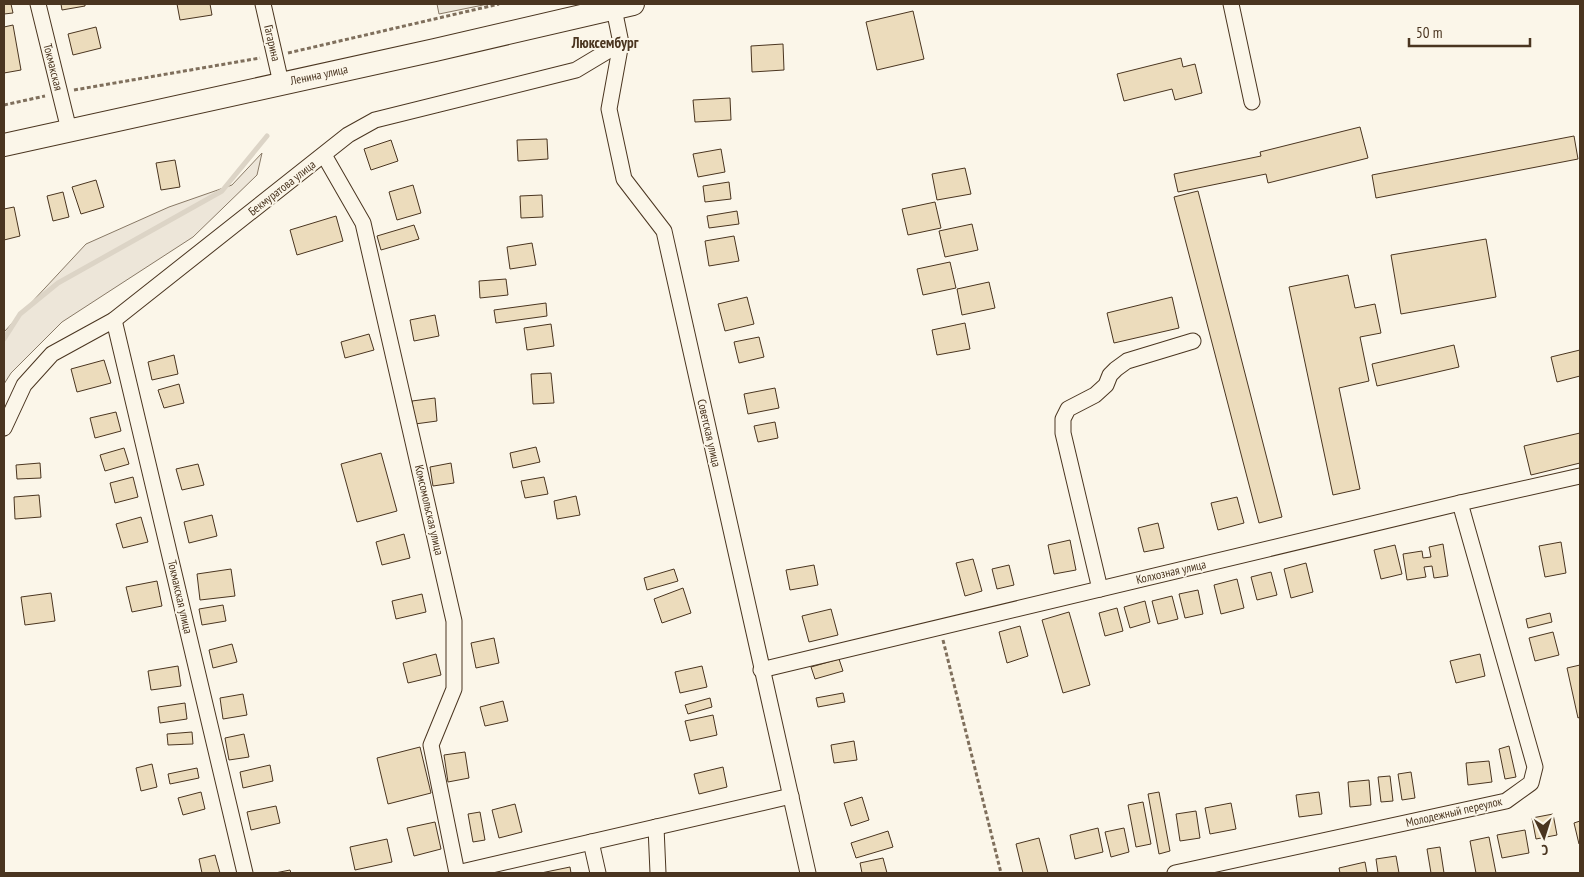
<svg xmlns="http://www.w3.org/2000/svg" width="1584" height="877" viewBox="0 0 1584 877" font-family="'PT Sans Narrow',sans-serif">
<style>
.green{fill:#ede6d9;stroke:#887966}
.parking{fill:#ede7d9;stroke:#887966}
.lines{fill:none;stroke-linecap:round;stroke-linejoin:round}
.stream{stroke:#dcd4c6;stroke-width:5}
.building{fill:#ecdcbc;stroke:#4a3520}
.street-casing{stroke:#4a3520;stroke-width:17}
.primary-casing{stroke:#4a3520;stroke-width:24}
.path{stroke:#7f6f5c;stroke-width:3;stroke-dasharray:4 2.5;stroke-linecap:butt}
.street{stroke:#fbf6e9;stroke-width:15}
.primary{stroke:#fbf6e9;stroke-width:22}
.labels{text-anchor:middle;stroke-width:4;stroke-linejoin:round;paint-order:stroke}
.street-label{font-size:12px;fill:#4a3520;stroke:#fbf6e9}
.quarter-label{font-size:15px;font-weight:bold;fill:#4a3520;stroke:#fbf6e9}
</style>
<rect width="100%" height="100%" fill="#fbf6e9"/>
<!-- green -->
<polygon class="green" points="262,153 257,175 193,237 62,322 11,373 4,384 4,332 86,244 169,207 232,185"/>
<!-- parking -->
<polygon class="parking" points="437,4 488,4 439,14"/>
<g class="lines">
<!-- stream -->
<polyline class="stream" points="4,339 20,314 58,283 222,191 267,136"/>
</g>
<!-- building -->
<g class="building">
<polygon points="4,4 11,4 13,13 4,14"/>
<polygon points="61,4 85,4 85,6 62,10"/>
<polygon points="177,4 210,4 212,15 180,20"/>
<polygon points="913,11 924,59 877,70 866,22"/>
<polygon points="13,25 21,70 4,73 4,27"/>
<polygon points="96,27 101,48 73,55 68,34"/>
<polygon points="783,44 784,70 752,72 751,46"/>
<polygon points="1181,58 1183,67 1195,64 1202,93 1175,100 1172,89 1124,101 1117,74"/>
<polygon points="730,98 731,120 695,122 693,100"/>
<polygon points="1360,127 1368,158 1268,183 1266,174 1178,192 1174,174 1261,156 1260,152"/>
<polygon points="1574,136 1578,159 1376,198 1372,175"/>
<polygon points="547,139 548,159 518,161 517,140"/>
<polygon points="391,140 398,161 371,170 364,149"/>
<polygon points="721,149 725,172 698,177 693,154"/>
<polygon points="175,160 180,187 161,190 156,163"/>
<polygon points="965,168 971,194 937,200 932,174"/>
<polygon points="96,180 104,207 81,214 72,187"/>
<polygon points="729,182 731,199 705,202 703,186"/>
<polygon points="413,185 421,213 397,220 389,192"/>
<polygon points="1198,191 1282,517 1259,523 1174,197"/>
<polygon points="63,192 69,217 53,221 47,196"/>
<polygon points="542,195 543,217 521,218 520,196"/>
<polygon points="935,202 941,228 908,235 902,209"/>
<polygon points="14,207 20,236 4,240 4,209"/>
<polygon points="737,211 739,224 709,228 707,216"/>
<polygon points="336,216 343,241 297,255 290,230"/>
<polygon points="972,224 978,250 945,257 939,231"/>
<polygon points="414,225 419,239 381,250 377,236"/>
<polygon points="734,236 739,261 709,266 705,241"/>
<polygon points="1486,239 1496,297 1401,314 1391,255"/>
<polygon points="532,243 536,265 510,269 507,247"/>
<polygon points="950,262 956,288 923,295 917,269"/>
<polygon points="1348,275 1355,308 1375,304 1381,333 1360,337 1369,381 1339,388 1360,489 1333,495 1289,287"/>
<polygon points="506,279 508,295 480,298 479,281"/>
<polygon points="989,282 995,308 962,315 957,289"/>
<polygon points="747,297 754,324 725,331 718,304"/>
<polygon points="1172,297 1179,328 1114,343 1107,313"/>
<polygon points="546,303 547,316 496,323 494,310"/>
<polygon points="435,315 439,336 414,341 410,320"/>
<polygon points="965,323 970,349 937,355 932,330"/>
<polygon points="551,324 554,346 527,350 524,328"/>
<polygon points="369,334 374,350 345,358 341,342"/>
<polygon points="759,337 764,357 739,363 734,342"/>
<polygon points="1454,345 1459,367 1377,386 1372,364"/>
<polygon points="1580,350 1580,376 1557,382 1551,357"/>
<polygon points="174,355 178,374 152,380 148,362"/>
<polygon points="104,360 111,383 77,392 71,369"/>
<polygon points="551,373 554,403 533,404 531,374"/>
<polygon points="179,384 184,403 164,408 158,390"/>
<polygon points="775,388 779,408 748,414 744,394"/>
<polygon points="435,398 437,421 415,424 412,401"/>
<polygon points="116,412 121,431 95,438 90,418"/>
<polygon points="775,422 778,438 758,442 754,426"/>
<polygon points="1580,433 1580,463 1531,475 1524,446"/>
<polygon points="536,447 540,462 513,468 510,453"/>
<polygon points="124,448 129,464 105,471 100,455"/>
<polygon points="381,453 397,511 357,522 341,464"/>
<polygon points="40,463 41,478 17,479 16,465"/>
<polygon points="451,463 454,483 433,486 430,467"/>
<polygon points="198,464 204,485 182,490 176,469"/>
<polygon points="133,477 138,497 115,503 110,483"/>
<polygon points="544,477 548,494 525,498 521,481"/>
<polygon points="39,495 41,517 15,519 14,497"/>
<polygon points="576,496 580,515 557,519 554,501"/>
<polygon points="1237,497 1244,523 1218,530 1211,503"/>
<polygon points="212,515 217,536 189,543 184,522"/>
<polygon points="141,517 148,542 123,548 116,524"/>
<polygon points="1158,523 1164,548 1144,552 1138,528"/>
<polygon points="404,534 410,558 382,565 376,542"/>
<polygon points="1070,540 1076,570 1054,574 1048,545"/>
<polygon points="1561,542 1566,573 1545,577 1539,546"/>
<polygon points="1443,544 1448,576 1434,578 1432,566 1424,567 1426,577 1407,580 1403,554 1422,551 1423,558 1431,557 1429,547"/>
<polygon points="1395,545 1402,574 1381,579 1374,550"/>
<polygon points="973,559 982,591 965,596 956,563"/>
<polygon points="1306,563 1313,592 1291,598 1284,569"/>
<polygon points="814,565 818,585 790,590 786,570"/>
<polygon points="1009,565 1014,585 997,589 992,569"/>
<polygon points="231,569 235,596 200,600 197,574"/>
<polygon points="674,569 678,581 647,590 644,578"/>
<polygon points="1271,572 1277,595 1257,600 1251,577"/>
<polygon points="1237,579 1244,608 1221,614 1214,585"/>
<polygon points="157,581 162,606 132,612 126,587"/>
<polygon points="683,588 691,613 662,623 654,599"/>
<polygon points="1198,590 1203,614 1185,618 1179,594"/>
<polygon points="51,593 55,621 25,625 21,597"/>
<polygon points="422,594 426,612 396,619 392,601"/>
<polygon points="1172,596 1178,619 1158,624 1152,601"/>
<polygon points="1145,601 1150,622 1130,628 1124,607"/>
<polygon points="223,605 226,621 202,625 199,609"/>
<polygon points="1117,608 1123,631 1105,636 1099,613"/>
<polygon points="831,609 838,635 809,642 802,616"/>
<polygon points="1069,612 1090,685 1063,693 1042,620"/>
<polygon points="1550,613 1552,622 1528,628 1526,619"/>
<polygon points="1020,626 1028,656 1007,663 999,632"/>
<polygon points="1553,632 1559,655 1535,661 1529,638"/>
<polygon points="494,638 499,663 476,668 471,643"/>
<polygon points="232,644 237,662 213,668 209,650"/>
<polygon points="436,654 441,675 408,683 403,663"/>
<polygon points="1480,654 1485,676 1456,683 1450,661"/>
<polygon points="839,659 843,671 815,679 811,667"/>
<polygon points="1580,665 1580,717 1578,718 1567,668"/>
<polygon points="178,666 181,686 151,690 148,671"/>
<polygon points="702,666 707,687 680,693 675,672"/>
<polygon points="843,693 845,702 818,707 816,698"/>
<polygon points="243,694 247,715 223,719 220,698"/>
<polygon points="710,698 712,707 688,714 685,705"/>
<polygon points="503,701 508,721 485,726 480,707"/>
<polygon points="185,703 187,719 160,723 158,707"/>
<polygon points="713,715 717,735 690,741 685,721"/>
<polygon points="192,732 193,744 168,745 167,734"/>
<polygon points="244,734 249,757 229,760 225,738"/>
<polygon points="854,741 857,760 834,763 831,745"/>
<polygon points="1509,746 1516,777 1505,779 1499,749"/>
<polygon points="420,747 431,793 388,804 377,758"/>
<polygon points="465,752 469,778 448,782 444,755"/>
<polygon points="1489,761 1492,782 1468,785 1466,763"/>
<polygon points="152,764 157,787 141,791 136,768"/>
<polygon points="270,765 273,781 243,788 240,772"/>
<polygon points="723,767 727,787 699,794 694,774"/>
<polygon points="197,768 199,778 170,784 168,774"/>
<polygon points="1411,772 1415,798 1402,800 1398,774"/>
<polygon points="1390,776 1393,801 1381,802 1378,777"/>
<polygon points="1369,780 1371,805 1350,807 1348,782"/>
<polygon points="201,792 205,809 183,815 178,798"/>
<polygon points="1159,792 1170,851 1159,854 1148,794"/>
<polygon points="1319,792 1322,814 1299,817 1296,795"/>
<polygon points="862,797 869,820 851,826 844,803"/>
<polygon points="1143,802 1151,844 1136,847 1128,805"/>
<polygon points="1231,803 1236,829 1210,834 1205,808"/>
<polygon points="515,804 522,832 499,838 492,810"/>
<polygon points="276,806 280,823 251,830 247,812"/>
<polygon points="1196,811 1200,838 1180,841 1176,814"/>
<polygon points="480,812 485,840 473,842 468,814"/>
<polygon points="1553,814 1557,835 1536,839 1532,818"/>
<polygon points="1580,821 1580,844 1579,844 1574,823"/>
<polygon points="435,822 441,849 414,856 407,828"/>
<polygon points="1098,828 1103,852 1075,859 1070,835"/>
<polygon points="1124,828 1129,852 1111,857 1105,832"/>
<polygon points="1525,830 1529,853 1502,858 1497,835"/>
<polygon points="888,831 893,847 856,858 851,843"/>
<polygon points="1489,837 1496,873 1476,873 1470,841"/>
<polygon points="1039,838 1048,873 1023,873 1016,844"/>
<polygon points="387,839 392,862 355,870 350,847"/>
<polygon points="1440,847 1444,873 1431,873 1427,849"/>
<polygon points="215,855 220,873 202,873 199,859"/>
<polygon points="1396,856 1399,873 1378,873 1376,859"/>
<polygon points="883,858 887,873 862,873 860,863"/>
<polygon points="1365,862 1367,873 1340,873 1339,868"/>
<polygon points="570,867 571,873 541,873"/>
<polygon points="290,870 291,873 275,873"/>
</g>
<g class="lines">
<!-- street casing -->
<g class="street-casing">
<g id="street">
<polyline points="38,4 69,130"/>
<polyline points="263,4 281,83"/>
<polyline points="613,4 621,43 609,109 624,179 664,231 808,873"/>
<polyline points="1231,4 1252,102"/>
<polyline points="324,155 363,223 454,621 454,689 431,745 457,873"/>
<polyline points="114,320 245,873"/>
<polyline points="4,428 24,385 52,354 114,320 348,135 375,120 576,70 621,43"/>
<polyline points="1100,589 1063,433 1063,419 1068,409 1095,395 1106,385 1110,375 1116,369 1127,361 1193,341"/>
<polyline points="761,670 1460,503 1580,476"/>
<polyline points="656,827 658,873"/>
<polyline points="591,842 598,873"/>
<polyline points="457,873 791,796"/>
<polyline points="1175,873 1506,801 1531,783 1535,767 1460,503"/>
</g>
</g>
<!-- primary casing -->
<g class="primary-casing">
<polyline id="primary" points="4,145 435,50 633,4"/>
</g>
<!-- path -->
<g class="path">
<polyline points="288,53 499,4"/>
<polyline points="74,90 260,58"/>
<polyline points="4,105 45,96"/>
<polyline points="943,640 1001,873"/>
</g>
<!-- street -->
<use href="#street" class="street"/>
<!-- primary -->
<use href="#primary" class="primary"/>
</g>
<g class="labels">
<!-- street labels -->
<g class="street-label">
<text transform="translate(272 43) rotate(77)" y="4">Гагарина</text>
<text transform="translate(53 67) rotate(76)" y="4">Токмакская</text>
<text transform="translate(319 75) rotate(-12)" y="4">Ленина улица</text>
<text transform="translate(282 188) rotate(-38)" y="4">Бекмуратова улица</text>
<text transform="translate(709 433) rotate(77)" y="4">Советская улица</text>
<text transform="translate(429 510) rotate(77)" y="4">Комсомольская улица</text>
<text transform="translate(1171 572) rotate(-13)" y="4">Колхозная улица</text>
<text transform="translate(180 597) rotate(77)" y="4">Токмакская улица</text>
<text transform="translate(1454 812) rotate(-13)" y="4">Молодежный переулок</text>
</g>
<!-- quarter labels -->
<g class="quarter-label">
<text x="605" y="48">Люксембург</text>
</g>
</g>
<!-- border -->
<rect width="1584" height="877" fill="none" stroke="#4a3520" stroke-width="10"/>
<!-- north arrow -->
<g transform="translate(1544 837) rotate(176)" stroke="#fbf6e9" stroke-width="4" paint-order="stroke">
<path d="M0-4L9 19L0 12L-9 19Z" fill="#4a3520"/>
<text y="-8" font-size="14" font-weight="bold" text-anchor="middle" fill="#4a3520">С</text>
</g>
<!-- scale -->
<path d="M1409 38v8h121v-8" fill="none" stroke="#4a3520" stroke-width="2.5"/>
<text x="1416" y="38" font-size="15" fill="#4a3520" stroke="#fbf6e9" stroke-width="4" paint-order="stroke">50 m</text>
</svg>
